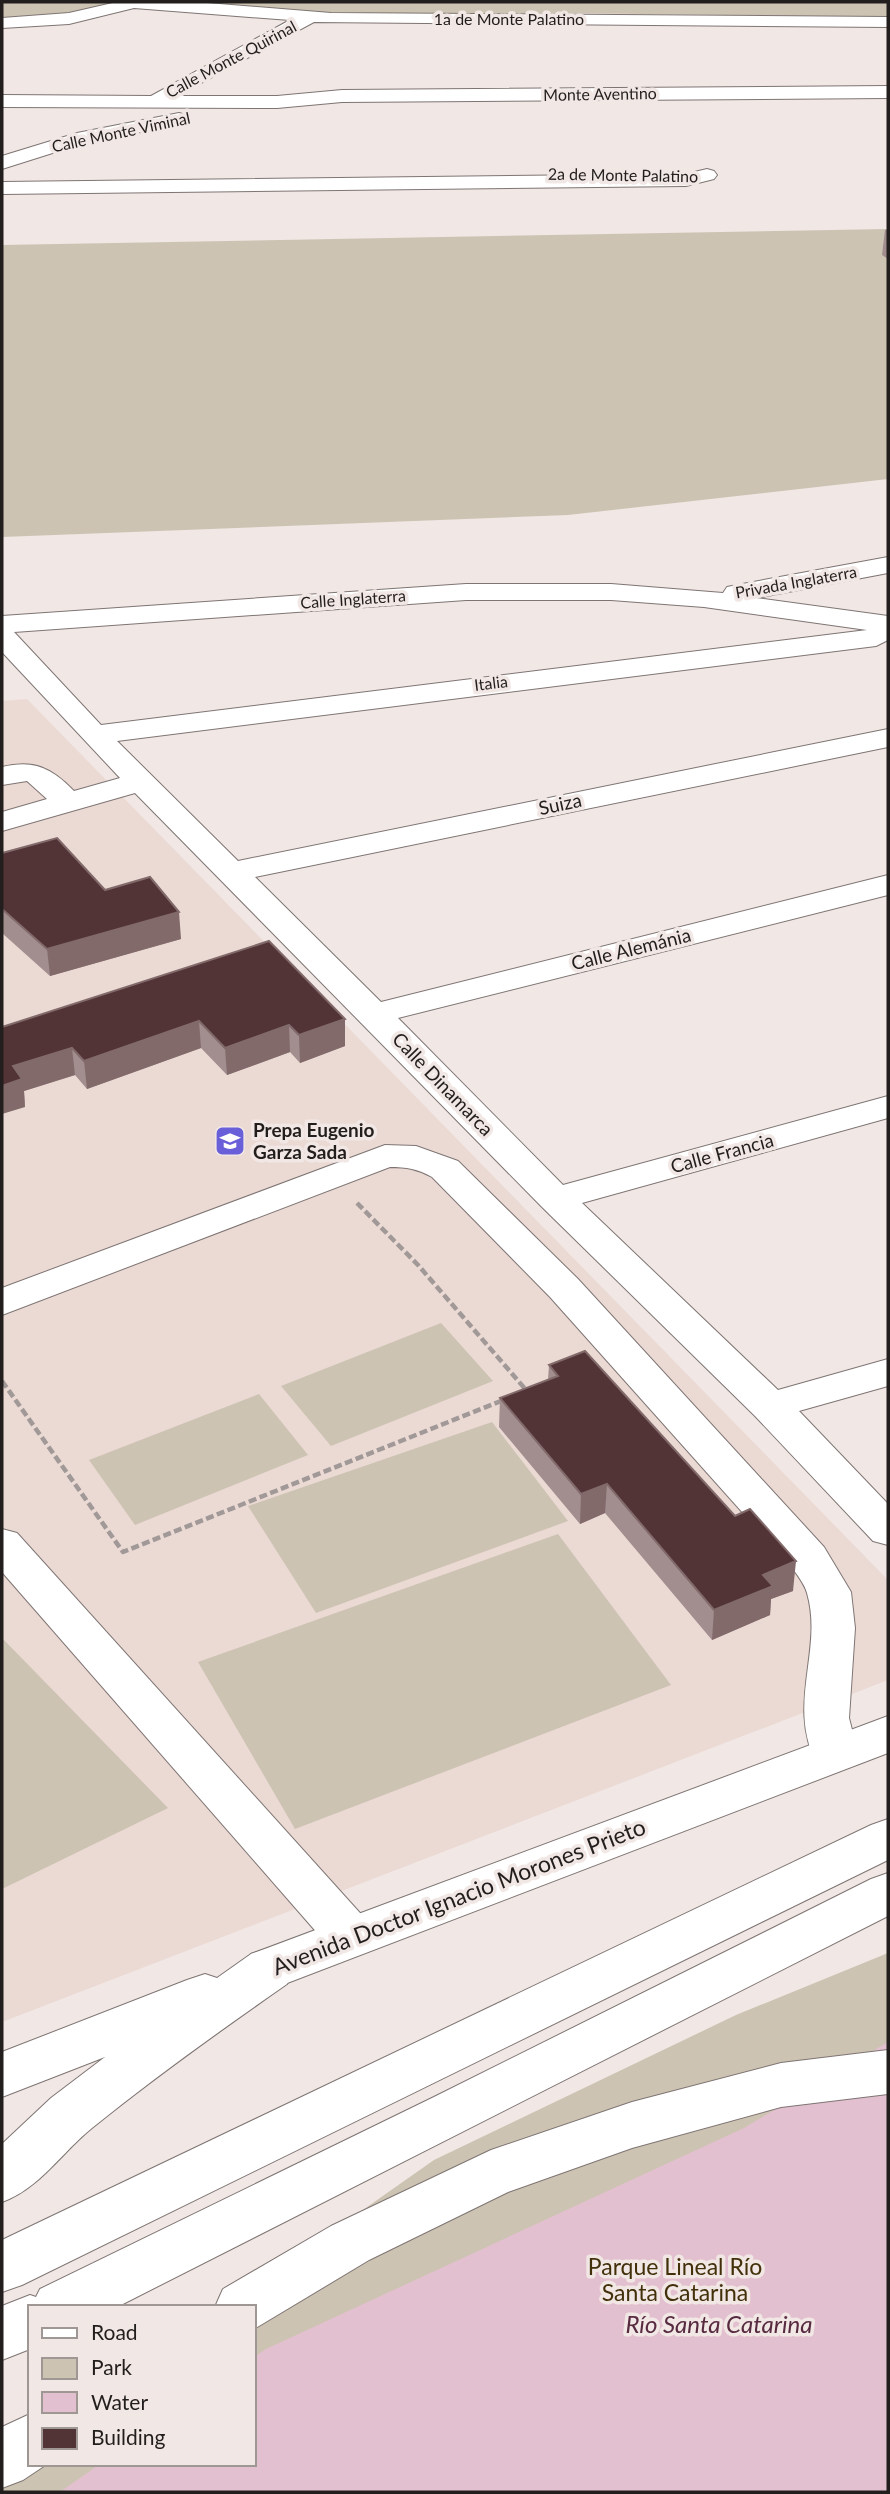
<svg xmlns="http://www.w3.org/2000/svg" width="890" height="2494" viewBox="0 0 890 2494" font-family="Lato,sans-serif">
<style>
.built{fill:#ebd9d4}
.green{fill:#cdc3b2}
.water{fill:#e3c0cf}
.lines{fill:none;stroke-linecap:round;stroke-linejoin:round}
.minor-casing{stroke:#7e7573;stroke-width:2}
.major-casing{stroke:#7e7573;stroke-width:2}
.highway-casing{stroke:#7e7573;stroke-width:2}
.path{stroke:#a19997;stroke-width:4.5;stroke-dasharray:8 3.5;stroke-linecap:butt}
.minor{fill:#fff;fill-rule:evenodd}
.major{fill:#fff;fill-rule:evenodd}
.highway{fill:#fff;fill-rule:evenodd}
.wall{fill:#a28e8e}
.shaded-wall{fill:#826a6b}
.building{fill:#523437;stroke:#826a6b;stroke-width:2}
.labels{text-anchor:middle;stroke-width:7;stroke-linejoin:round;paint-order:stroke}
.far-street-label{font-size:16px;fill:#221e1d;stroke:#f1e7e4}
.street-label{font-size:19px;fill:#221e1d;stroke:#f1e7e4}
.poi-label{font-size:19px;font-weight:bold;fill:#221e1d;stroke:#f1e7e4;text-anchor:start}
.near-street-label{font-size:23px;fill:#221e1d;stroke:#f1e7e4}
.near-park-label{font-size:23px;fill:#42300a;stroke:#f1e7e4}
.near-water-label{font-size:24px;font-style:italic;fill:#572a40;stroke:#f1e7e4}
</style>
<rect width="100%" height="100%" fill="#f1e7e4"/>
<!-- built -->
<polygon class="built" points="27,699 888,1580 888,1680 2,2022 2,701"/>
<!-- green -->
<g class="green">
<path d="M 2,2 L 122,2 C 85,16 42,19 2,19 Z"/>
<polygon points="166,2 888,2 888,17 560,13 385,16 265,11"/>
<polygon points="888,229 888,479 568,515 2,537 2,245"/>
<polygon points="441,1323 493,1381 331,1446 281,1386"/>
<polygon points="259,1394 308,1455 135,1525 89,1460"/>
<polygon points="492,1422 568,1521 316,1613 248,1506"/>
<polygon points="558,1534 671,1685 295,1829 198,1662"/>
<polygon points="2,1638 168,1808 2,1889"/>
<polygon points="888,1953 888,2492 2,2492 2,2435 30,2421 30,2464 254,2464 254,2307 225,2307 434,2160 736,2015"/>
</g>
<!-- water -->
<polygon class="water" points="888,2042 888,2492 60,2492 100,2464 254,2464 254,2357 266,2349 744,2128"/>
<g class="lines">
<!-- minor casing -->
<g class="minor-casing">
<g id="minor">
<polygon points="117,2 195,2 331,13 888,17 888,27 314,22 177,96 277,96 342,90 888,86 888,98 342,102 277,108 2,107 2,95 151,96 290,20 134,8 69,24 2,28 2,18 69,13"/>
<polygon points="179,113 186,115 189,119 186,123 81,144 2,169 2,156 77,133"/>
<polygon points="707,169 714,171 717,175 714,179 686,186 2,194 2,182 686,174"/>
<path d="M 888,557 L 888,573 L 756,598 L 888,616 L 888,640 L 876,646 L 117,741 L 238,861 L 888,729 L 888,747 L 255,877 L 381,1002 L 888,875 L 888,895 L 398,1018 L 563,1185 L 888,1096 L 888,1118 L 582,1203 L 778,1390 L 888,1359 L 888,1386 L 799,1411 L 888,1504 L 888,1545 L 873,1541 L 755,1416 L 542,1207 L 135,793 L 2,831 L 2,812 L 47,799 L 27,781 L 2,785 L 2,767 C 34,759 52,768 74,791 L 120,778 L 2,652 L 2,616 L 466,584 L 611,584 L 723,593 L 727,587 L 737,585 ZM 466,600 L 611,600 L 704,607 L 867,630 L 101,725 L 14,632 Z"/>
<path d="M 385,1145 L 416,1146 L 458,1161 L 578,1279 L 824,1547 L 851,1592 L 855,1628 L 849,1718 L 858,1753 L 852,1766 L 835,1771 L 818,1766 C 785,1705 824,1651 807,1593 C 805,1585 798,1576 793,1569 L 550,1297 L 432,1177 C 418,1169 406,1167 390,1167 L 2,1315 L 2,1288 Z"/>
<polygon points="2,1529 17,1533 369,1923 376,1937 369,1951 351,1957 333,1951 2,1572"/>
</g>
</g>
<!-- major casing -->
<g class="major-casing">
<polygon id="major" points="888,1716 888,1753 269,1990 251,1984 244,1969 251,1954"/>
</g>
<!-- highway casing -->
<g class="highway-casing">
<g id="highway">
<polygon points="888,1819 888,1860 22,2285 2,2292 2,2240 871,1825"/>
<polygon points="888,1873 888,1916 117,2307 30,2307 30,2349 2,2360 2,2306 30,2295 36,2297 40,2289 434,2097 871,1879"/>
<path d="M 269,1948 L 287,1954 L 294,1969 L 287,1984 C 221,2030 155,2077 92,2128 C 62,2152 39,2189 2,2202 L 2,2144 L 51,2098 L 105,2057 L 2,2097 L 2,2052 L 187,1980 L 205,1974 L 217,1978 L 251,1954 Z"/>
<polygon points="888,2050 888,2094 781,2107 632,2148 508,2192 369,2260 254,2329 254,2307 215,2307 223,2289 331,2226 491,2150 632,2102 781,2063"/>
<polygon points="30,2414 30,2464 47,2464 23,2480 2,2488 2,2427"/>
</g>
</g>
<!-- path -->
<g class="path">
<polyline points="357,1203 418,1265 527,1391"/>
<polyline points="2,1381 123,1552 506,1399"/>
</g>
<!-- minor -->
<use href="#minor" class="minor"/>
<!-- major -->
<use href="#major" class="major"/>
<!-- highway -->
<use href="#highway" class="highway"/>
</g>
<!-- wall -->
<g class="wall">
<polygon points="888,229 888,259 882,255 885,230"/>
<polygon points="2,853 105,890 181,939 50,976 2,933"/>
<polygon points="269,941 345,1019 345,1046 300,1063 290,1052 227,1075 201,1048 87,1089 75,1075 24,1091 25,1107 2,1027"/>
<polygon points="549,1365 793,1591 771,1599 770,1615 712,1640 605,1513 580,1524 499,1427 500,1398 548,1380"/>
</g>
<!-- shaded-wall -->
<g class="shaded-wall">
<polygon points="179,912 181,939 50,976 47,949"/>
<polygon points="345,1019 345,1046 300,1063 299,1035"/>
<polygon points="199,1021 201,1048 87,1089 84,1061"/>
<polygon points="289,1025 290,1052 227,1075 225,1048"/>
<polygon points="72,1048 75,1075 24,1091 25,1107 2,1114 2,1086 13,1066"/>
<polygon points="607,1484 605,1513 580,1524 581,1494"/>
<polygon points="796,1561 793,1591 771,1599 770,1615 712,1640 714,1610 763,1575"/>
</g>
<!-- building -->
<g class="building">
<polygon points="57,838 105,890 150,877 179,912 47,949 2,909 2,853"/>
<polygon points="269,941 345,1019 299,1035 289,1025 225,1048 199,1021 84,1061 72,1048 13,1066 22,1079 2,1086 2,1027"/>
<polygon points="585,1351 735,1516 750,1509 796,1561 763,1575 773,1586 714,1610 607,1484 581,1494 500,1398 558,1376 549,1365"/>
</g>
<!-- icons -->
<defs>
<g id="university-square" transform="scale(1.575)"><rect x="-9" y="-9" width="18" height="18" rx="4" fill="#685fd9" stroke="#f1e7e4"/><path d="M0-5L7-2L0 1L-7-2ZM-4 1L0 2.5L4 1V4Q0 6-4 4Z" fill="#fff"/></g>
</defs>
<g fill-rule="evenodd">
<use href="#university-square" x="230" y="1141"/>
</g>
<g class="labels">
<!-- far-street labels -->
<g class="far-street-label">
<text x="509" y="25">1a de Monte Palatino</text>
<text transform="translate(231 59) rotate(-28)" y="6">Calle Monte Quirinal</text>
<text transform="translate(600 94) rotate(-1)" y="6">Monte Aventino</text>
<text transform="translate(121 132) rotate(-12)" y="6">Calle Monte Viminal</text>
<text transform="translate(623 175) rotate(1)" y="6">2a de Monte Palatino</text>
<text transform="translate(796 582) rotate(-10)" y="6">Privada Inglaterra</text>
<text transform="translate(353 599) rotate(-4)" y="6">Calle Inglaterra</text>
<text transform="translate(491 683) rotate(-7)" y="6">Italia</text>
</g>
<!-- street labels -->
<g class="street-label">
<text transform="translate(560 804) rotate(-12)" y="7">Suiza</text>
<text transform="translate(631 949) rotate(-14)" y="7">Calle Alemánia</text>
<text transform="translate(443 1084) rotate(46)" y="7">Calle Dinamarca</text>
<text transform="translate(722 1153) rotate(-15)" y="7">Calle Francia</text>
</g>
<!-- poi labels -->
<g class="poi-label">
<text x="253" y="1137">Prepa Eugenio<tspan x="253" dy="22">Garza Sada</tspan></text>
</g>
<!-- near-street labels -->
<g class="near-street-label">
<text transform="translate(459 1897) rotate(-21)" y="8">Avenida Doctor Ignacio Morones Prieto</text>
</g>
<!-- near-park labels -->
<g class="near-park-label">
<text x="675" y="2275">Parque Lineal Río<tspan x="675" dy="26">Santa Catarina</tspan></text>
</g>
<!-- near-water labels -->
<g class="near-water-label">
<text x="719" y="2333">Río Santa Catarina</text>
</g>
</g>
<!-- border -->
<rect width="890" height="2494" fill="none" stroke="#221e1d" stroke-width="7"/>
<!-- legend -->
<rect x="28" y="2305" width="228" height="161" fill="#f1e7e4" stroke="#9e9794" stroke-width="2"/>
<rect x="42" y="2328" width="35" height="10" fill="#ffffff" stroke="#9e9794" stroke-width="2"/>
<text x="91" y="2340" font-size="21" fill="#221e1d">Road</text>
<rect x="42" y="2358" width="35" height="21" fill="#cdc3b2" stroke="#9e9794" stroke-width="2"/>
<text x="91" y="2375" font-size="21" fill="#221e1d">Park</text>
<rect x="42" y="2392" width="35" height="21" fill="#e3c0cf" stroke="#9e9794" stroke-width="2"/>
<text x="91" y="2410" font-size="21" fill="#221e1d">Water</text>
<rect x="42" y="2428" width="35" height="21" fill="#523437" stroke="#9e9794" stroke-width="2"/>
<text x="91" y="2445" font-size="21" fill="#221e1d">Building</text>
</svg>
